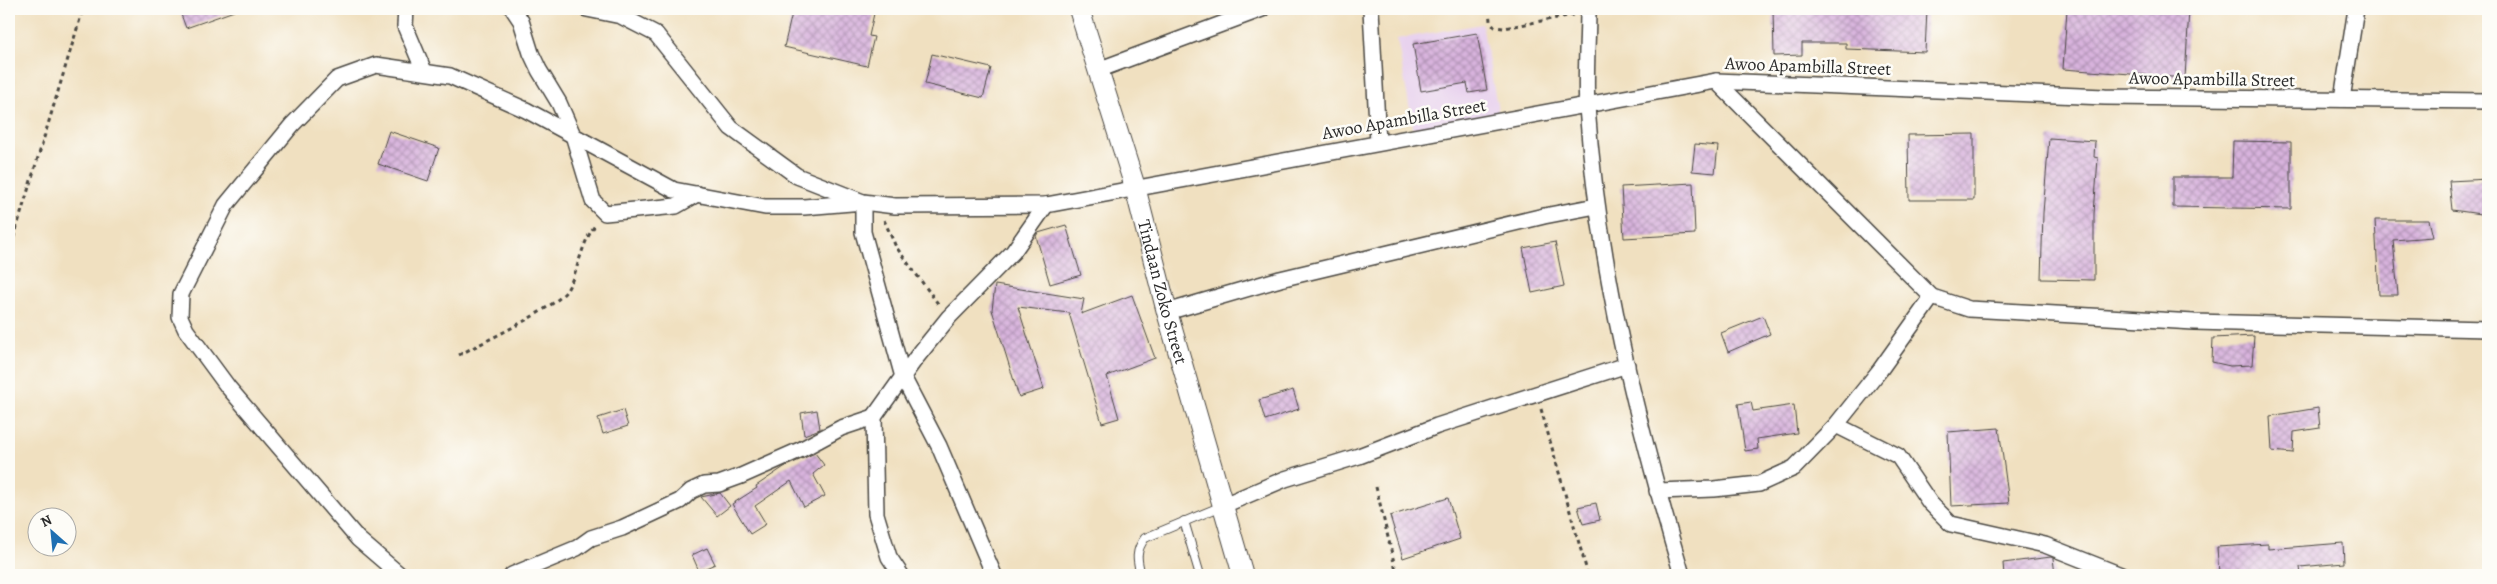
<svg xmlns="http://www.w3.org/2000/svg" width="2497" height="584" viewBox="0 0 2497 584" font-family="Alegreya,serif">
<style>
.built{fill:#e8d2ee}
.building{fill:url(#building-cross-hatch)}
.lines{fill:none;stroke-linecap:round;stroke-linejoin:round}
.lane-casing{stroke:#494641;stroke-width:10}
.street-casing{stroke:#494641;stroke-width:18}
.secondary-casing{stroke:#494641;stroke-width:22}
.path{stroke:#494641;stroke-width:3;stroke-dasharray:4 4;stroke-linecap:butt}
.lane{stroke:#fff;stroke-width:8}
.street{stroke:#fff;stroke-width:15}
.secondary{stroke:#fff;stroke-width:20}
.labels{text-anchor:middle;stroke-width:5;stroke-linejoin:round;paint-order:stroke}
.street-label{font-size:18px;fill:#2b2b2b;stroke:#fdfcf7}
</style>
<defs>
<pattern id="building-cross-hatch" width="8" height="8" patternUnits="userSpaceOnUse" patternTransform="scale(1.25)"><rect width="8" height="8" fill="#d8b3dd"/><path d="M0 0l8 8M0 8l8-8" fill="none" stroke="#af92b3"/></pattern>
</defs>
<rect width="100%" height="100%" fill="#fdfcf7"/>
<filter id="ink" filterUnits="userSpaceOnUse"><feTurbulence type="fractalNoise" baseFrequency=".02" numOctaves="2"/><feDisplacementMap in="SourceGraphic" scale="10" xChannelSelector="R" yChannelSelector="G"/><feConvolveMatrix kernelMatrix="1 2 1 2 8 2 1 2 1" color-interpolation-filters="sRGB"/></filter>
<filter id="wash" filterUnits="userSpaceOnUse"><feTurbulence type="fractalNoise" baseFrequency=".0096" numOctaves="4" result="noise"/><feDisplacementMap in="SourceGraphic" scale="20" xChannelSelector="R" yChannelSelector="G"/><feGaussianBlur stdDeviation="1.12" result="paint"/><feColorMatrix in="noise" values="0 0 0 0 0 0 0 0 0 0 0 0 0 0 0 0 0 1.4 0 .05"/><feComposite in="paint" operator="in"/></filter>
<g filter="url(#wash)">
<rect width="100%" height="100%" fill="#f0e0c0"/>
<!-- built -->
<polygon class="built" points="1482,24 1499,116 1414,132 1397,39"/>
<g id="blocks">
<!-- building -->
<g class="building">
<polygon points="179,9 233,9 234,11 186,28"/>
<polygon points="793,9 875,9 869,36 874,37 867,66 784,47"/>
<polygon points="1773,9 1927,9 1925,52 1846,49 1846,43 1802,43 1802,55 1774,56"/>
<polygon points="2067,9 2189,9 2185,78 2063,69"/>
<polygon points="1477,33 1487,90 1469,93 1467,83 1421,91 1413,44"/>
<polygon points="932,54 991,68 983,98 925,84"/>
<polygon points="389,131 439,148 428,181 378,164"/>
<polygon points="1974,134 1974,200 1909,200 1908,135"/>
<polygon points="2049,138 2095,141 2094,157 2098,158 2094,214 2094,280 2041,279 2043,213"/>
<polygon points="2233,141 2291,142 2291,209 2173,207 2173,177 2232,177"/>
<polygon points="1695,144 1718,146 1715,173 1692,171"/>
<polygon points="2488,179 2488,215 2452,210 2449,181"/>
<polygon points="1693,183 1695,234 1624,238 1621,187"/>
<polygon points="2375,220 2429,220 2433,237 2393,240 2398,295 2379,295"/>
<polygon points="1066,225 1081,275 1050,284 1036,236 1038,233"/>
<polygon points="1555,242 1564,286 1532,293 1523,248"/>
<polygon points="995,285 1084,299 1081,314 1132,295 1155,358 1107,376 1119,418 1102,423 1069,313 1018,307 1044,389 1019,397 992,310"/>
<polygon points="1763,316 1770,334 1728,352 1721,333"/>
<polygon points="2254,336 2252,365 2230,366 2212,362 2213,338"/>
<polygon points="1293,390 1299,409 1265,420 1259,400"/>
<polygon points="1751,402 1753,411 1794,405 1797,433 1757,439 1758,449 1745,451 1738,404"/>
<polygon points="2318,408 2320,428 2294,432 2293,453 2272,451 2270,416"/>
<polygon points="623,410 628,426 603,434 598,418"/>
<polygon points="817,410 820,429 804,435 801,413"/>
<polygon points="1999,428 2009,503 1951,506 1948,432"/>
<polygon points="815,453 824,465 813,474 825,496 804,507 791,481 755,506 766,524 750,534 732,504 757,488 756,486 784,467"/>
<polygon points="720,493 730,506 717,516 701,497"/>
<polygon points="1448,498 1460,539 1403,558 1390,516"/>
<polygon points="1596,503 1600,520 1583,524 1578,507"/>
<polygon points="2343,543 2344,563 2300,567 2301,575 2219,575 2217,547 2268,544 2268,549"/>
<polygon points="707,548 715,564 699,571 692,555"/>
<polygon points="2051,557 2053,558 2055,575 2004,575 2003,563"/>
</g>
</g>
</g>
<g filter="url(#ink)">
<use href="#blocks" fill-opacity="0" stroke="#494641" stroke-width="1"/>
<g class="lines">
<!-- lane casing -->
<g class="lane-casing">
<g id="lane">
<polyline points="1184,521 1200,575"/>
<path d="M 1141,575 C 1137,560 1135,551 1145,538 L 1222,506"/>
</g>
</g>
<!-- street casing -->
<g class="street-casing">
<g id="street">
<polyline points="406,9 405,26 424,71"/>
<polyline points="513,9 521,21 531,53 539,70 559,103 573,135 593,201 605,213 676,206 697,194"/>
<polyline points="587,9 621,16 656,34 731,128 797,176 863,202 895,206 1046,205 1716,81 2105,97 2488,101"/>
<polyline points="1371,9 1378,143"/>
<path d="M 1588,9 C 1588,41 1585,75 1587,107 C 1598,266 1637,423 1682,575"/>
<polyline points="1098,70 1262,9"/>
<polyline points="1716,81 1932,297 1969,309 2194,322 2488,329"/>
<polyline points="2342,99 2356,9"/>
<polyline points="1167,312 1280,279 1544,216 1596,206"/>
<polyline points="1836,425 1898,456 1930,503 1951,524 2045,545 2121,575"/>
<polyline points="1657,491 1714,489 1759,484 1794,468 1836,425 1880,370 1932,297"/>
<polyline points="1224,505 1285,479 1359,456 1437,426 1627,365"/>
<polyline points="400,575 358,539 228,387 186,330 180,317 181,294 226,205 292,125 337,79 376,65 450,76 526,110 674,190 765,207 804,207 863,202 863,232 903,377 939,446 994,575"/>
<polyline points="512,575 577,548 591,538 622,528 680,501 691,491 704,485 719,484 741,476 802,449 841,428 874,417"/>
<polyline points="901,575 889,557 876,514 874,417 916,358 949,317 1013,252 1046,205"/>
</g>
</g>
<!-- secondary casing -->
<g class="secondary-casing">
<g id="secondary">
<path id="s1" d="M 1079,9 L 1135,187 L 1167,312 L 1243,575"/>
</g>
</g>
<!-- path -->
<g class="path">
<polyline points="1489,9 1490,21 1495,27 1504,28 1573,15"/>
<polyline points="884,220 896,247 939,305"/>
<polyline points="9,253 83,9"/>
<path d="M 459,355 C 481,343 555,309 567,290 C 579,270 580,245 596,224"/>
<polyline points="1541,409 1588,575"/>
<polyline points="1376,487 1397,575"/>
</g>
<!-- lane -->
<use href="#lane" class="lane"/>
<!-- street -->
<use href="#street" class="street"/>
<!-- secondary -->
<use href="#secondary" class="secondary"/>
</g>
</g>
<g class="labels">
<!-- street labels -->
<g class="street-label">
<text transform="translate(1808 66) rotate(2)" y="6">Awoo Apambilla Street</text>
<text transform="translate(2212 79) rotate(1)" y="6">Awoo Apambilla Street</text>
<text transform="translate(1404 119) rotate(-10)" y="6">Awoo Apambilla Street</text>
<text dy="6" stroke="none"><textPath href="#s1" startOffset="295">Tindaan Zoko Street</textPath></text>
</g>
</g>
<!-- margin -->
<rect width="2497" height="584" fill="none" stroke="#fdfcf7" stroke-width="30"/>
<!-- north arrow -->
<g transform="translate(52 532) rotate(333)"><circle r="24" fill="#fdfcf7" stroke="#a9a8a5"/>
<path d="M0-4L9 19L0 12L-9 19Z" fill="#1f6fb2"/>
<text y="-8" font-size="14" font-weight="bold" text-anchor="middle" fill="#2b2b2b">N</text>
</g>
</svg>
